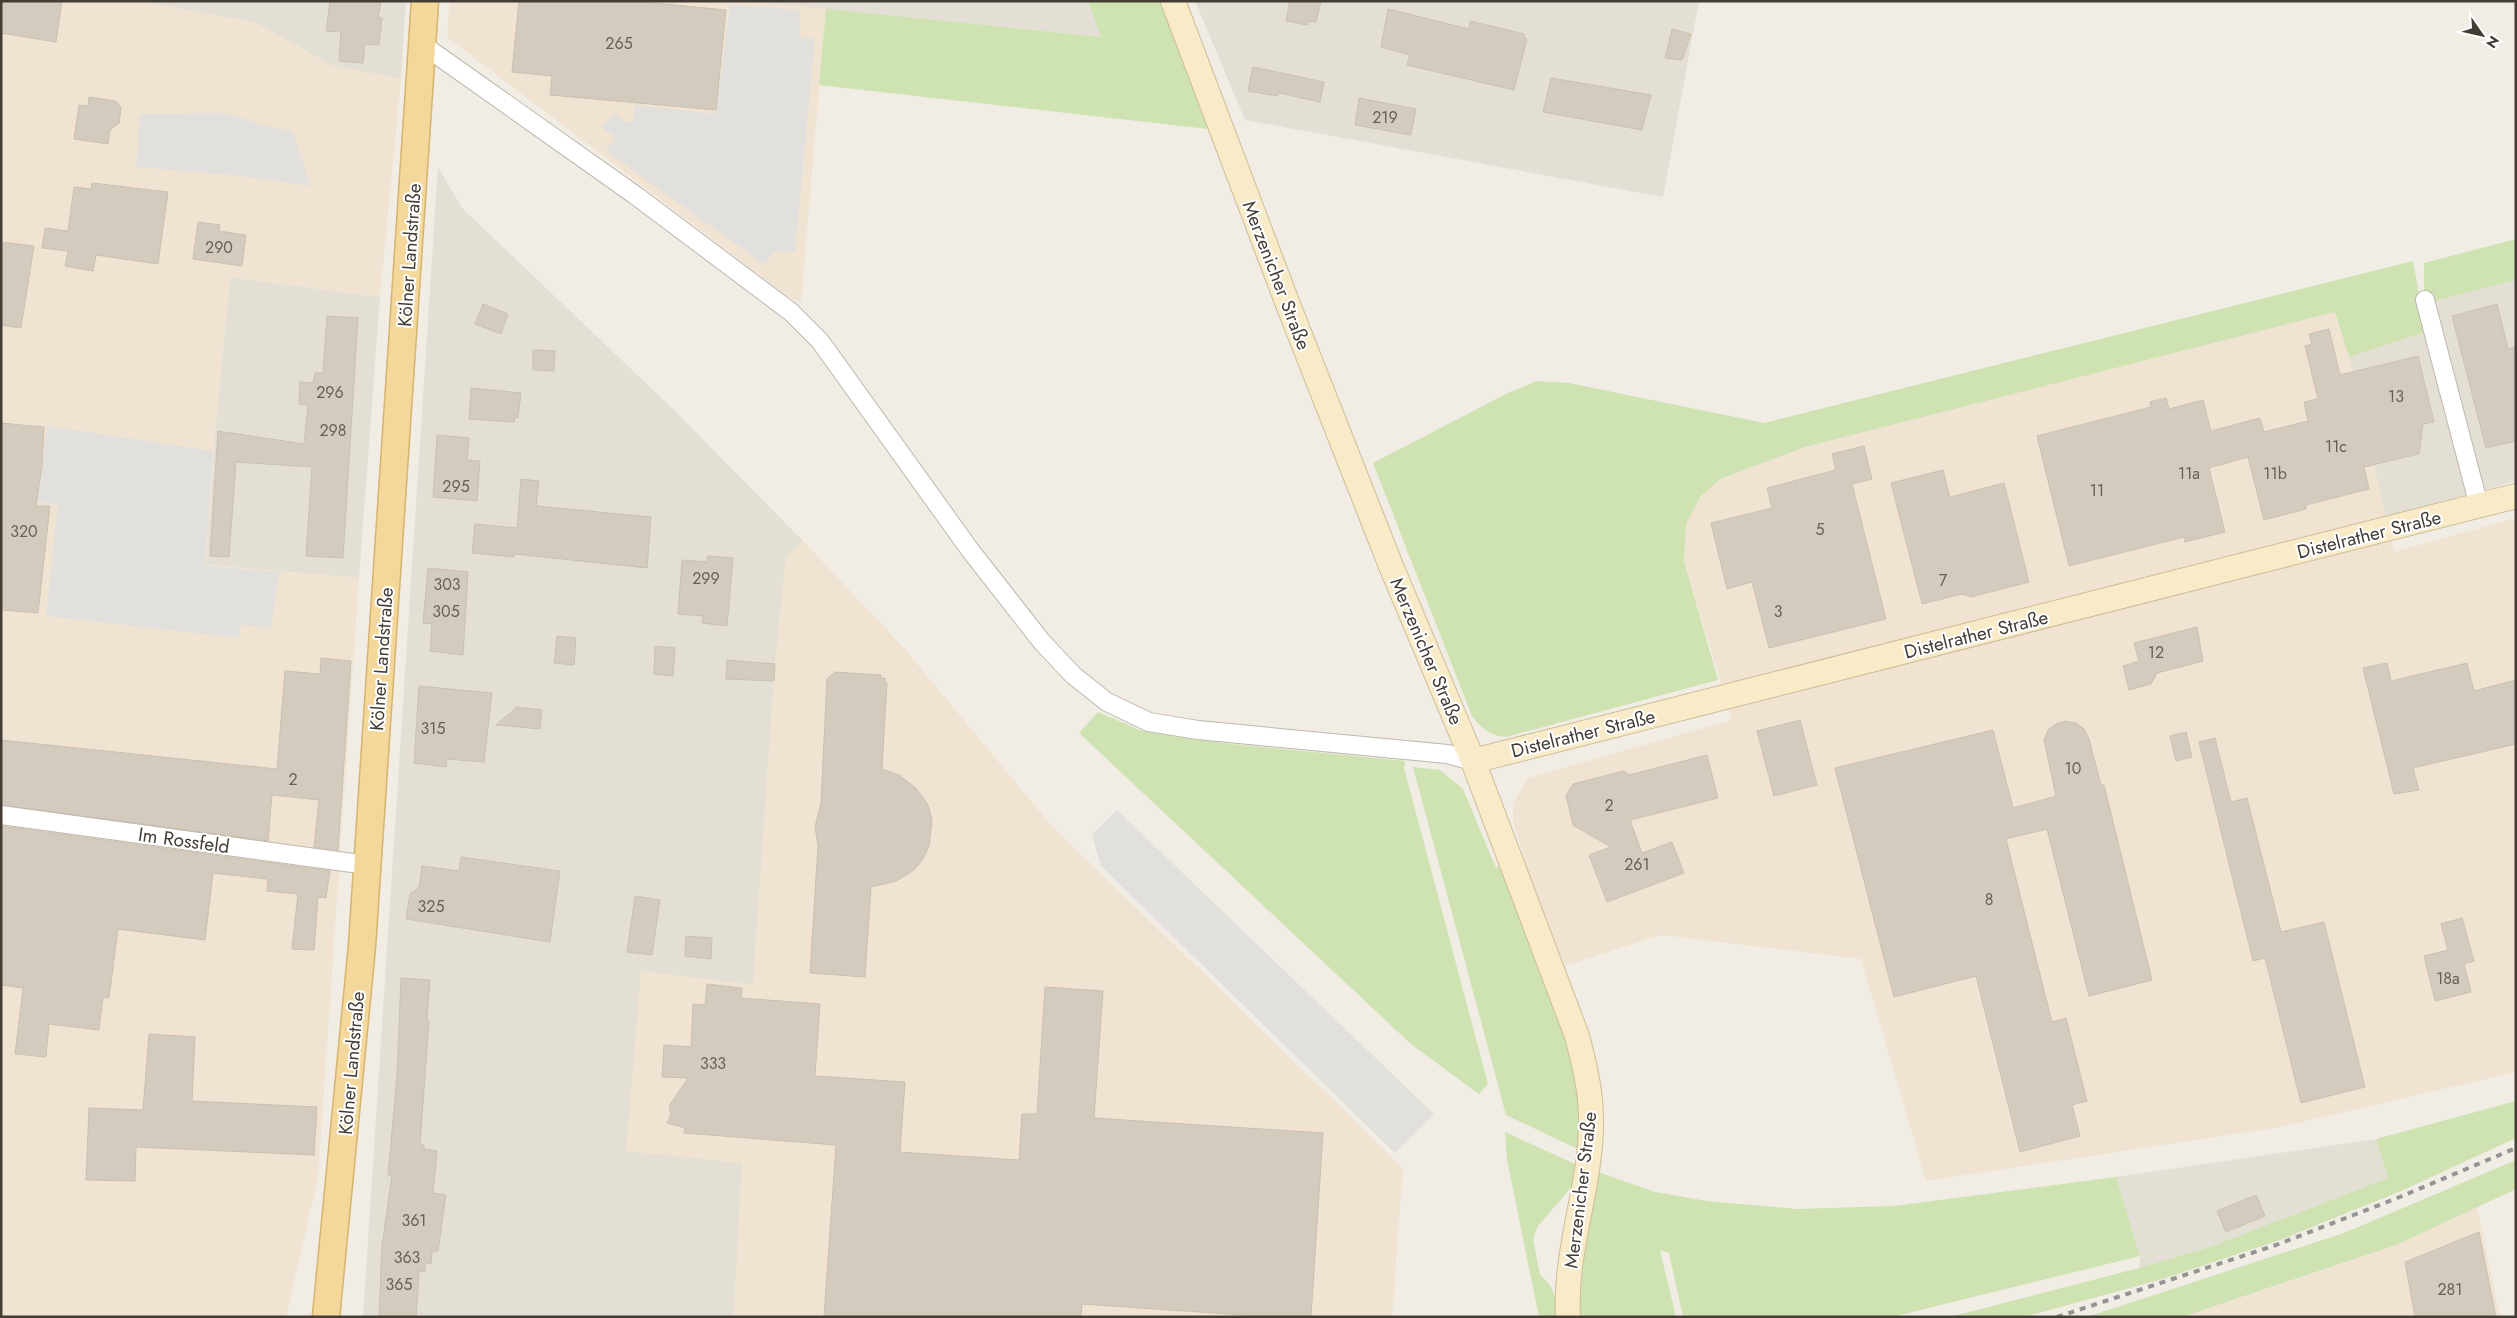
<svg xmlns="http://www.w3.org/2000/svg" width="2517" height="1318" viewBox="0 0 2517 1318" font-family="Jost,sans-serif">
<style>
.residential{fill:#e4dfd4}
.commercial{fill:#f1e3d2}
.green{fill:#cee2b2}
.parking{fill:#e2e0dd}
.building{fill:#d4cbbf;stroke:#cbc0b0}
.lines{fill:none;stroke-linecap:round;stroke-linejoin:round}
.street-casing{stroke:#beb7ac;stroke-width:20}
.secondary-casing{stroke:#ccbd99;stroke-width:26}
.primary-casing{stroke:#d7b36d;stroke-width:29}
.street{stroke:#fff;stroke-width:18}
.secondary{stroke:#f9ebc7;stroke-width:24}
.primary{stroke:#f4d79b;stroke-width:26}
.rail{stroke:#949494;stroke-width:4;stroke-dasharray:6 6;stroke-linecap:butt}
.labels{text-anchor:middle;stroke-width:4;stroke-linejoin:round;paint-order:stroke}
.number-label{font-size:16px;fill:#676058}
.street-label{font-size:19px;fill:#433d36;stroke:#fff}
</style>
<rect width="100%" height="100%" fill="#f1ede5"/>
<!-- residential -->
<g class="residential">
<polygon points="140,1 406,1 401,79 333,66 256,23"/>
<polygon points="745,1 1088,1 1102,37 819,9"/>
<polygon points="1195,1 1699,1 1663,197 1245,120"/>
<polygon points="438,167 462,208 673,409 803,541 786,559 775,664 753,985 641,972 742,1163 734,1317 363,1317"/>
<polygon points="230,277 380,297 359,578 206,565 215,433"/>
<polygon points="2516,280 2516,481 2386,518 2349,357 2426,332 2431,302"/>
<polygon points="2376,1139 2389,1178 2213,1246 2139,1268 2140,1256 2116,1177"/>
</g>
<!-- commercial -->
<g class="commercial">
<polygon points="1,1 140,1 256,23 333,66 401,79 380,297 230,277 215,433 206,565 359,578 318,1178 286,1317 1,1317"/>
<polygon points="450,1 745,1 826,9 801,302 790,298 447,37"/>
<polygon points="2335,312 2349,357 2394,552 2516,518 2516,1072 2281,1127 1926,1181 1861,959 1661,935 1565,966 1527,868 1513,821 1513,804 1528,778 1732,720 1684,561 1686,524 1700,497 1720,479 1805,447"/>
<polygon points="803,541 904,648 1051,825 1403,1168 1392,1317 734,1317 742,1163 626,1151 641,971 753,985 775,664 786,558"/>
<polygon points="2477,1207 2500,1317 2182,1317 2396,1245"/>
</g>
<!-- green -->
<g class="green">
<polygon points="1088,1 1160,1 1208,129 819,85 826,9 1101,37"/>
<polygon points="2516,239 2516,280 2431,302 2424,290 2424,263"/>
<path d="M 2413,261 L 2426,332 L 2349,357 L 2335,312 L 1805,447 L 1720,479 L 1700,497 L 1686,524 L 1684,561 L 1718,680 L 1506,737 C 1489,735 1482,729 1472,716 L 1373,463 L 1506,394 L 1537,381 L 1569,383 L 1764,423 Z"/>
<polygon points="1098,712 1140,730 1222,743 1405,761 1404,768 1488,1084 1479,1094 1412,1045 1079,733"/>
<polygon points="1413,767 1440,770 1463,789 1496,868 1501,863 1556,1006 1574,1064 1583,1109 1580,1150 1506,1115"/>
<polygon points="2516,1101 2516,1138 2401,1191 2280,1240 2159,1280 2024,1317 1950,1317 2139,1268 2213,1246 2388,1178 2376,1139"/>
<path d="M 1505,1132 L 1577,1165 L 1575,1183 L 1538,1226 L 1533,1239 L 1540,1275 C 1555,1287 1556,1298 1558,1317 L 1539,1317 L 1507,1160 Z"/>
<polygon points="2516,1160 2516,1189 2396,1245 2182,1317 2087,1317 2344,1233"/>
<polygon points="1598,1172 1655,1192 1707,1201 1797,1209 1894,1206 2116,1177 2140,1256 1892,1317 1683,1317 1669,1253 1660,1250 1676,1317 1578,1317 1584,1258"/>
</g>
<!-- parking -->
<g class="parking">
<polygon points="730,4 799,10 801,38 815,39 795,252 780,251 772,253 765,265 606,151 616,138 602,128 613,113 627,123 633,121 635,105 716,114"/>
<polygon points="224,113 293,133 311,186 240,176 136,167 140,114"/>
<polygon points="47,426 213,451 205,566 279,572 271,628 241,625 239,638 46,616 58,505 38,502"/>
<polygon points="1117,810 1434,1114 1395,1153 1101,866 1092,835"/>
</g>
<!-- building -->
<g class="building">
<polygon points="1,1 62,1 56,42 1,33"/>
<polygon points="330,1 381,1 378,17 382,18 379,45 365,44 363,63 339,61 341,32 326,31"/>
<polygon points="519,1 634,1 726,10 716,110 550,95 552,76 512,72"/>
<polygon points="1290,1 1321,1 1316,22 1308,21 1307,25 1286,21"/>
<polygon points="1388,9 1469,29 1470,21 1524,34 1524,38 1527,39 1514,90 1407,65 1410,55 1381,47"/>
<polygon points="1672,29 1691,34 1682,60 1665,58"/>
<polygon points="1253,67 1324,82 1320,102 1279,93 1278,96 1248,91"/>
<polygon points="1551,78 1651,95 1642,130 1543,112"/>
<polygon points="89,97 116,101 121,108 119,123 110,130 108,144 74,139 79,105 88,106"/>
<polygon points="1359,98 1416,109 1411,135 1355,125"/>
<polygon points="92,183 168,192 158,264 96,255 93,271 65,266 68,251 42,248 45,228 68,231 74,187 91,189"/>
<polygon points="198,222 220,225 219,231 246,235 242,266 193,259"/>
<polygon points="1,242 34,246 21,328 1,325"/>
<polygon points="483,304 508,314 501,334 475,324"/>
<polygon points="2497,304 2508,349 2516,347 2516,441 2486,448 2452,316"/>
<polygon points="327,316 358,318 343,558 306,556 312,467 236,462 229,557 210,556 218,431 304,444 308,405 299,404 300,382 313,383 315,373 323,373"/>
<polygon points="2329,329 2340,375 2418,356 2434,422 2423,424 2419,454 2364,467 2369,489 2306,505 2306,509 2264,520 2248,457 2209,468 2225,532 2185,542 2184,537 2069,566 2037,436 2151,407 2150,402 2166,398 2169,409 2203,400 2211,431 2260,418 2264,432 2308,421 2304,402 2318,399 2305,346 2312,344 2309,334"/>
<polygon points="533,350 555,351 554,371 533,370"/>
<polygon points="471,388 521,393 518,418 515,418 514,422 469,419"/>
<polygon points="1,423 44,427 42,466 36,506 50,506 38,613 1,610"/>
<polygon points="437,435 469,438 467,460 480,461 477,501 433,497"/>
<polygon points="1864,446 1872,479 1852,484 1886,619 1769,648 1752,582 1727,589 1711,523 1772,508 1767,488 1836,470 1832,454"/>
<polygon points="1943,470 1950,497 2004,483 2029,582 1971,597 1962,594 1922,604 1891,483"/>
<polygon points="521,479 539,481 536,506 651,517 647,568 515,554 514,557 472,553 475,524 517,528"/>
<polygon points="707,556 733,558 727,626 702,623 703,616 678,614 682,560 707,562"/>
<polygon points="428,568 468,572 463,655 430,651 432,624 423,623"/>
<polygon points="2197,627 2203,661 2157,673 2151,684 2129,690 2123,666 2139,661 2134,643"/>
<polygon points="557,636 576,638 574,665 554,663"/>
<polygon points="655,646 675,648 673,676 654,674"/>
<polygon points="321,658 351,661 338,850 314,847 319,800 272,795 268,841 1,805 1,740 277,769 285,671 320,674"/>
<polygon points="727,660 775,664 774,681 726,679"/>
<polygon points="2387,663 2391,681 2467,663 2474,691 2516,680 2516,744 2413,768 2419,790 2394,794 2363,668"/>
<polygon points="835,672 881,675 880,678 885,678 885,683 887,683 882,769 899,775 916,788 928,805 932,820 929,846 923,859 914,870 896,881 871,887 865,977 810,973 818,846 815,827 821,802 827,679"/>
<polygon points="419,686 492,693 484,762 447,759 446,767 414,763"/>
<polygon points="517,707 542,710 540,729 496,725"/>
<polygon points="1800,720 1817,785 1774,796 1757,731"/>
<polygon points="2066,721 2076,723 2084,729 2089,739 2101,785 2104,785 2152,980 2089,996 2047,829 2006,839 2052,1022 2066,1018 2087,1101 2072,1105 2080,1136 2020,1152 1976,976 1894,997 1835,768 1993,730 2013,808 2056,796 2044,740 2048,730 2056,724"/>
<polygon points="2186,732 2192,757 2176,761 2170,736"/>
<polygon points="2215,738 2231,802 2247,798 2281,932 2324,922 2365,1087 2301,1103 2265,958 2253,961 2199,742"/>
<polygon points="1707,755 1718,798 1630,820 1642,853 1672,842 1684,873 1607,902 1589,855 1611,847 1573,825 1566,796 1573,784 1624,771 1629,775"/>
<polygon points="1,826 330,871 326,898 318,897 314,950 292,949 298,894 267,891 268,879 213,873 205,940 118,929 109,998 103,997 99,1030 49,1024 46,1057 15,1054 23,988 1,985"/>
<polygon points="461,857 560,871 550,942 406,919 410,894 419,887 422,866 459,871"/>
<polygon points="635,896 660,900 652,955 627,952"/>
<polygon points="2462,918 2474,961 2464,964 2471,992 2435,1001 2424,956 2448,950 2441,924"/>
<polygon points="686,936 712,938 711,959 685,956"/>
<polygon points="401,978 430,980 427,1020 429,1020 420,1144 424,1145 424,1149 437,1151 433,1193 446,1195 438,1251 432,1251 431,1264 425,1263 425,1272 419,1271 416,1317 379,1317 382,1246 392,1175 388,1175 397,1077"/>
<polygon points="707,984 742,988 741,998 820,1004 815,1076 905,1082 900,1152 1019,1160 1022,1114 1037,1114 1045,987 1103,991 1094,1118 1323,1133 1311,1317 1273,1317 1082,1304 1081,1317 824,1317 836,1145 684,1133 685,1128 667,1123 671,1114 669,1106 688,1078 662,1077 664,1045 691,1047 693,1004 705,1005"/>
<polygon points="149,1034 195,1037 192,1101 317,1107 314,1155 136,1147 135,1181 86,1180 89,1108 143,1110"/>
<polygon points="2256,1195 2265,1216 2226,1232 2217,1211"/>
<polygon points="2479,1232 2496,1317 2415,1317 2405,1262"/>
</g>
<g class="lines">
<!-- street casing -->
<g class="street-casing">
<g id="street">
<polyline points="423,45 635,195 791,312 820,341 970,550 1042,642 1073,675 1107,702 1149,722 1198,730 1447,754 1473,761"/>
<polyline points="2425,300 2479,506"/>
<polyline points="1,815 367,865"/>
</g>
</g>
<!-- secondary casing -->
<g class="secondary-casing">
<g id="secondary">
<path d="M 1173,1 L 1287,302 L 1391,566 L 1473,761 L 1577,1036 C 1584,1063 1591,1090 1591,1119 C 1592,1185 1564,1250 1568,1317"/>
<polyline points="1473,761 2516,496"/>
</g>
</g>
<!-- primary casing -->
<g class="primary-casing">
<polyline id="primary" points="326,1317 362,946 425,1"/>
</g>
<!-- street -->
<use href="#street" class="street"/>
<!-- secondary -->
<use href="#secondary" class="secondary"/>
<!-- primary -->
<use href="#primary" class="primary"/>
<!-- rail -->
<polyline class="rail" points="2057,1317 2276,1245 2395,1199 2516,1148"/>
</g>
<g class="labels">
<!-- number labels -->
<g class="number-label">
<text x="619" y="49">265</text>
<text x="1385" y="123">219</text>
<text x="219" y="253">290</text>
<text x="330" y="398">296</text>
<text x="2396" y="402">13</text>
<text x="333" y="436">298</text>
<text x="2336" y="452">11c</text>
<text x="2189" y="479">11a</text>
<text x="2275" y="479">11b</text>
<text x="456" y="492">295</text>
<text x="2097" y="496">11</text>
<text x="1820" y="535">5</text>
<text x="24" y="537">320</text>
<text x="706" y="584">299</text>
<text x="1943" y="586">7</text>
<text x="447" y="590">303</text>
<text x="446" y="617">305</text>
<text x="1778" y="617">3</text>
<text x="2156" y="658">12</text>
<text x="433" y="734">315</text>
<text x="2073" y="774">10</text>
<text x="293" y="785">2</text>
<text x="1609" y="811">2</text>
<text x="1637" y="870">261</text>
<text x="1989" y="905">8</text>
<text x="431" y="912">325</text>
<text x="2448" y="984">18a</text>
<text x="713" y="1069">333</text>
<text x="414" y="1226">361</text>
<text x="407" y="1263">363</text>
<text x="399" y="1290">365</text>
<text x="2450" y="1295">281</text>
</g>
<!-- street labels -->
<g class="street-label">
<text transform="translate(409 255) rotate(-86)" y="7">Kölner Landstraße</text>
<text transform="translate(1277 275) rotate(69)" y="7">Merzenicher Straße</text>
<text transform="translate(2369 534) rotate(-14)" y="7">Distelrather Straße</text>
<text transform="translate(1976 634) rotate(-14)" y="7">Distelrather Straße</text>
<text transform="translate(1427 651) rotate(67)" y="7">Merzenicher Straße</text>
<text transform="translate(381 659) rotate(-86)" y="7">Kölner Landstraße</text>
<text transform="translate(1583 733) rotate(-14)" y="7">Distelrather Straße</text>
<text transform="translate(184 840) rotate(8)" y="7">Im Rossfeld</text>
<text transform="translate(351 1063) rotate(-85)" y="7">Kölner Landstraße</text>
<text transform="translate(1580 1190) rotate(-83)" y="7">Merzenicher Straße</text>
</g>
</g>
<!-- border -->
<rect width="2517" height="1318" fill="none" stroke="#433d36" stroke-width="5"/>
<!-- north arrow -->
<g transform="translate(2482 35) rotate(124)" stroke="#ffffff" stroke-width="4" paint-order="stroke">
<path d="M0-4L9 19L0 12L-9 19Z" fill="#433d36"/>
<text y="-8" font-size="14" font-weight="bold" text-anchor="middle" fill="#433d36">N</text>
</g>
</svg>
